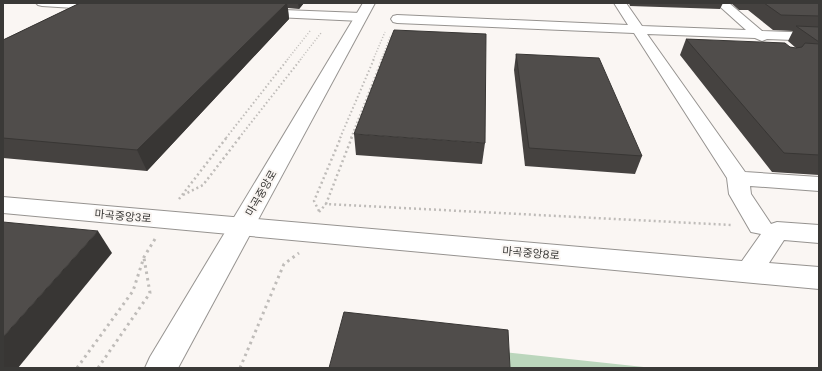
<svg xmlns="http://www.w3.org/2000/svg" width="822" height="371" viewBox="0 0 822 371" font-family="Poppins,'Noto Sans KR',sans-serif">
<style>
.green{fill:#bbd6bc}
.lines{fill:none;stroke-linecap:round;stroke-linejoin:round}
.minor-casing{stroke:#969390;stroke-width:2}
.major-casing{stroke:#969390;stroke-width:2}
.path-far3{stroke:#bfbcb9;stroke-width:1.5;stroke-dasharray:1 2;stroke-linecap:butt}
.path-far2{stroke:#bfbcb9;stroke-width:2;stroke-dasharray:1.5 2.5;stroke-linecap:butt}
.path-far1{stroke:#bfbcb9;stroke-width:2.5;stroke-dasharray:2 3;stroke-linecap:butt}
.path{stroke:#bfbcb9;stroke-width:3;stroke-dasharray:2.5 4;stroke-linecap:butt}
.minor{fill:#fff;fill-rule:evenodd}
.major{fill:#fff;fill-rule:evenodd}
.wall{fill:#454240}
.shaded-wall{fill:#383634}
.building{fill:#504d4b;stroke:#383634}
.labels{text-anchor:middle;stroke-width:4;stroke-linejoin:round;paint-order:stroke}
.street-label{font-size:11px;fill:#3a3937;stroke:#faf6f3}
</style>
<rect width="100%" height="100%" fill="#faf6f3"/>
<!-- green -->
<polygon class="green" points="503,352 653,368 504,368"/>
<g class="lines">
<!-- minor casing -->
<g class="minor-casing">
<g id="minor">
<polygon points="36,3 108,3 112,6 110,8 106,10 42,6 38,5"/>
<polygon points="614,3 626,3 642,26 746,30 716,3 729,3 762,31 819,33 819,41 767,39 762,41 755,38 647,34 745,172 819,177 819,191 750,186 751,194 771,224 777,222 819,225 819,243 784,240 769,263 819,267 819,289 3,213 3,197 742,261 761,234 751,232 729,194 727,178 634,33 397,23 393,22 391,19 393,16 397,15 628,25"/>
<polygon points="258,9 361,13 365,14 367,17 365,20 361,21 254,16 252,13 254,10"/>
</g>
</g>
<!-- major casing -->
<g class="major-casing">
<polygon id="major" points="363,3 375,3 178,368 145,368 150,357"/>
</g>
<!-- path-far3 -->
<g class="path-far3">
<polyline points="287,60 310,31"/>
<polyline points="300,60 321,33"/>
<polyline points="373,60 385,32"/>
<polyline points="381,60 391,35"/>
</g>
<!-- path-far2 -->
<g class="path-far2">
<polyline points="226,138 288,59"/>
<polyline points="239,138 301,59"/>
<polyline points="340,138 374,59"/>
<polyline points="351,138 382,59"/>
</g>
<!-- path-far1 -->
<g class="path-far1">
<polyline points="352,137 326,204 731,225"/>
<polyline points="183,195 203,185 240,137"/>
<polyline points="179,199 227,137"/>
<polyline points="319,211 314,201 341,137"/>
<polyline points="319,212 326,204"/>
</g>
<!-- path -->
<g class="path">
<polyline points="77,368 133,291 144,257 155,239"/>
<polyline points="98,368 150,293 144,258"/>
<polyline points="240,368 284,264 299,253"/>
</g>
<!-- minor -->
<use href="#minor" class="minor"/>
<!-- major -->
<use href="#major" class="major"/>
</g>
<!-- wall -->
<g class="wall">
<polygon points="80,3 304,3 299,9 288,8 289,19 147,171 3,158 3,40"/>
<polygon points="629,3 723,3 720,9 630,6"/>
<polygon points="731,3 819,3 819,175 772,172 680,55 686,39 790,47 796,48 788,41 793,31 773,30 748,10 739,10"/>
<polygon points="516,54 642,156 635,174 525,166 514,70"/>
<polygon points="354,134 485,143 482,164 356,155"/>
</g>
<!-- shaded-wall -->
<g class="shaded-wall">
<polygon points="287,3 289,19 147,171 137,150"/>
<polygon points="298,3 304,3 299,9"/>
<polygon points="98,231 112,253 18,368 3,368 3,337"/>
</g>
<!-- building -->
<g class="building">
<polygon points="80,3 287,3 137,150 3,138 3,40"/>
<polygon points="764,3 819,3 819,16 781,15"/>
<polygon points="796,26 819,27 819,42"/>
<polygon points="394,30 486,34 485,143 354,134"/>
<polygon points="686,39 785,43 790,47 796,48 802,47 805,43 819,44 819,155 784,153"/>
<polygon points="516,54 599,58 642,156 529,148"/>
<polygon points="3,222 98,231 3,337"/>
<polygon points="344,312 508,330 510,368 329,368"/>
</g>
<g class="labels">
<!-- street labels -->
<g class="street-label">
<text transform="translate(261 193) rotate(-60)" y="4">마곡중앙로</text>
<text transform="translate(123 216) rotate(5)" y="4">마곡중앙3로</text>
<text transform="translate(531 253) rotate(5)" y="4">마곡중앙8로</text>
</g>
</g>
<!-- border -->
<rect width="822" height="371" fill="none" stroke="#3a3937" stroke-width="8"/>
</svg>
